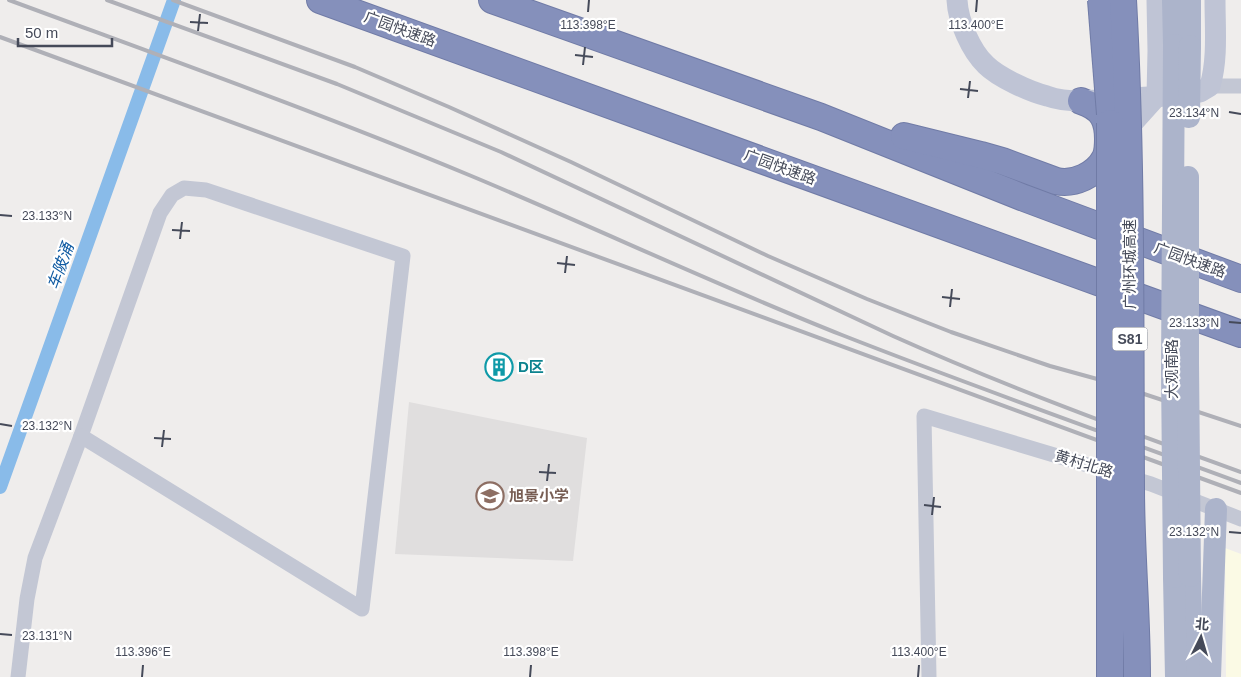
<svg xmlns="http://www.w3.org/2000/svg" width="1241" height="677" viewBox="0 0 1241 677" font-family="Arial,'Noto Sans SC',sans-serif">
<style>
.commercial{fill:#fbfae5}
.education{fill:#e0dede}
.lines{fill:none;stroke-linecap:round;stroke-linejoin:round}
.canal{stroke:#89bbe9;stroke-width:14}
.highway-casing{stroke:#707ba6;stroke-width:28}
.street{stroke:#c3c7d4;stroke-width:15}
.secondary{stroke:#bfc4d5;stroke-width:21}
.primary{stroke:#acb4cb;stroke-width:22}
.highway{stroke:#8590bb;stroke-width:26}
.rail{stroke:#afb0b7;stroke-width:4}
.highway-bridge-casing{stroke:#707ba6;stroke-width:28;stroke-linecap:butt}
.primary-bridge{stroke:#acb4cb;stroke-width:22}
.highway-bridge{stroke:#8590bb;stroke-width:26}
.ticks{fill:none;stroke:#454a59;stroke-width:2}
.labels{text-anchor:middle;stroke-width:4.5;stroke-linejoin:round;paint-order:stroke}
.shield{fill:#fff;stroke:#7d808b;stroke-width:1}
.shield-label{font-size:14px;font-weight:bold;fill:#454a59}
.street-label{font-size:15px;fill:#454a59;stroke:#fff}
.culture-label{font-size:15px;font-weight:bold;fill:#0d838f;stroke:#fff;text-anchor:start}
.education-label{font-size:15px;font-weight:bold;fill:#785e54;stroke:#fff;text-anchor:start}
.water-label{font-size:16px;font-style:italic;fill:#105ba2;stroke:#fff}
.ticks-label{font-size:12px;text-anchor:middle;fill:#454a59;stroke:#fff;stroke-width:4.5;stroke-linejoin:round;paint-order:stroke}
</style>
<rect width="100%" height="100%" fill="#efedec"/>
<!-- commercial -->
<polygon class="commercial" points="1225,548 1241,554 1241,677 1226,677"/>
<!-- education -->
<polygon class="education" points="409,402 587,438 573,561 395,554"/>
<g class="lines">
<!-- canal -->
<polyline class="canal" points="0,487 174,0"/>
<!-- highway casing -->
<g class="highway-casing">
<g id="highway">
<polyline points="320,0 1241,334"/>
<polyline points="492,0 821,117 1024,198 1241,279"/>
<path d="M 904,136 L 981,155 L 1002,161 L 1056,181 C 1074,185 1096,175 1105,158 C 1108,152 1108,145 1108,139 C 1108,131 1107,123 1103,116 C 1098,108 1090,104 1081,101"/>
</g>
</g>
<!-- street -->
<g class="street">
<polyline points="1210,86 1241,86"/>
<polygon points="184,188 206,190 403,256 362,609 81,436 160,213 172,195"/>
<polyline points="18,677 27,599 35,558 81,436"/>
<polyline points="929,677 924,416 1151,484 1241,519"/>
</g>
<!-- secondary -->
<g class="secondary">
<path d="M 957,0 C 958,21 971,51 986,65 C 998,77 1030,92 1047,96 C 1058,100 1070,101 1081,101 L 1183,95 L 1200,92 L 1210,86 C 1218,59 1215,28 1215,0"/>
<polyline points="1121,136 1157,96 1158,51 1157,0"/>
</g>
<!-- primary -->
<g class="primary">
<polyline points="1173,0 1174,45"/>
<polyline points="1190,0 1190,46"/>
<polyline points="1190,576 1192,677"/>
<polyline points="1174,577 1176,677"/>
<polyline points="1210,677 1216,509"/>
</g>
<!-- highway -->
<use href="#highway" class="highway"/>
<!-- rail -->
<g class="rail">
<path d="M 9,0 C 163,57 317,112 469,175 C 594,227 716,285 842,335 C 974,387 1108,434 1241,483"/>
<path d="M 107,0 L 337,84 L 501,152 L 893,336 C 1007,387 1124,430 1241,472"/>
<polyline points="173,0 355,67 449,107 571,162 768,256 867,299 951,332 1050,366 1108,382 1241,426"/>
<polyline points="0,37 1241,493"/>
</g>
<!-- highway-bridge casing -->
<g class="highway-bridge-casing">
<g id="highway-bridge">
<polyline points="1101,0 1110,114"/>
<path d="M 1123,0 C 1132,162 1130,325 1131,488 C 1131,551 1137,614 1137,677"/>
<polyline points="1110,123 1110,677"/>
</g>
</g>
<!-- primary-bridge -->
<g class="primary-bridge">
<polyline points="1174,45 1172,371 1174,577"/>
<polyline points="1189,117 1190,46"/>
<polyline points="1188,177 1188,363 1190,576"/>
</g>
<!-- highway-bridge -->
<use href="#highway-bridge" class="highway-bridge"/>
</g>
<!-- ticks -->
<path class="ticks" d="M 588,12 L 589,0M 976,12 L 977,0M 190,22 L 208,23M 198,31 L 200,14M 575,55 L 593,57M 583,65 L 585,47M 960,89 L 978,91M 968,98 L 970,81M 1229,112 L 1241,114M 0,215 L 12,216M 172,230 L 190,231M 180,239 L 182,222M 557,263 L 575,265M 565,273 L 567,256M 942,297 L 960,299M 950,307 L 952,289M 1229,322 L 1241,323M 0,424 L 12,426M 154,438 L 171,439M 162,447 L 164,430M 539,472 L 556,473M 547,481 L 549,464M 924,505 L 941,507M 932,515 L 934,497M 1229,532 L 1241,533M 0,634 L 12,635M 142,677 L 143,665M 530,677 L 531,665M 918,677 L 919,665"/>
<!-- icons -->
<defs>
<g id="building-ring" transform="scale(1.4375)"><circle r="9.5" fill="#fff" stroke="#0f9aa8" stroke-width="1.5"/><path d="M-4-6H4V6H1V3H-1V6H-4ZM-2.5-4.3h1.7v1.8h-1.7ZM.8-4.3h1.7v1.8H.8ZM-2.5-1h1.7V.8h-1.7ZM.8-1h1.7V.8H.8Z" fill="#0f9aa8"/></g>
<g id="school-ring" transform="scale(1.4375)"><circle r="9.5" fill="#fff" stroke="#8d6e63" stroke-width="1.5"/><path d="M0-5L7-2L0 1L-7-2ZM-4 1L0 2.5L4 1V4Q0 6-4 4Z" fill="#8d6e63"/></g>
</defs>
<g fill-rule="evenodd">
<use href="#building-ring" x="499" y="367"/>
<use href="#school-ring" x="490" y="496"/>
</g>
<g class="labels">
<!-- shield labels -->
<rect class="shield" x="1112.5" y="327.5" width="35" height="23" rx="4"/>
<g class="shield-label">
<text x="1130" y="344">S81</text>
</g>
<!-- street labels -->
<g class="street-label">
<text transform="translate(400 29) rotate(20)" y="5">广园快速路</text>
<text transform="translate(780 167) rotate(20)" y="5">广园快速路</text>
<text transform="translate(1190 260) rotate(20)" y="5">广园快速路</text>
<text transform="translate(1130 264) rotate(-90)" y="5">广州环城高速</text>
<text transform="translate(1172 369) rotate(-90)" y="5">大观南路</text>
<text transform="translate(1084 464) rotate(17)" y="5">黄村北路</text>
</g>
<!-- culture labels -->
<g class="culture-label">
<text x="518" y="372">D区</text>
</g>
<!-- education labels -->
<g class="education-label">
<text x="509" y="501">旭景小学</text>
</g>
<!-- water labels -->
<g class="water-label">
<text transform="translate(60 266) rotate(-70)" y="6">车陂涌</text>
</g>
</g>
<g class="ticks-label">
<text x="976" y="29">113.400°E</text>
<text x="588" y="29">113.398°E</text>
<text x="1194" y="117">23.134°N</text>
<text x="47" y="220">23.133°N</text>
<text x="1194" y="327">23.133°N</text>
<text x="47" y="430">23.132°N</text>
<text x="1194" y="536">23.132°N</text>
<text x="47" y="640">23.131°N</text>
<text x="143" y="656">113.396°E</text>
<text x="531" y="656">113.398°E</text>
<text x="919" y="656">113.400°E</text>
</g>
<!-- north arrow -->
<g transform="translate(1201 637) rotate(5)" stroke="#ffffff" stroke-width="4" paint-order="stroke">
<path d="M0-4L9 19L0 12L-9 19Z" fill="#454a59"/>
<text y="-8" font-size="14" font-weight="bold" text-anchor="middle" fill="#454a59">北</text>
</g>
<!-- scale -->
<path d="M18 38v8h94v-8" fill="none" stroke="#454a59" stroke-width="2.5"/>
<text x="25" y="38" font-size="15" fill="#454a59" stroke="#ffffff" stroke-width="4" paint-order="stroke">50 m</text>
</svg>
